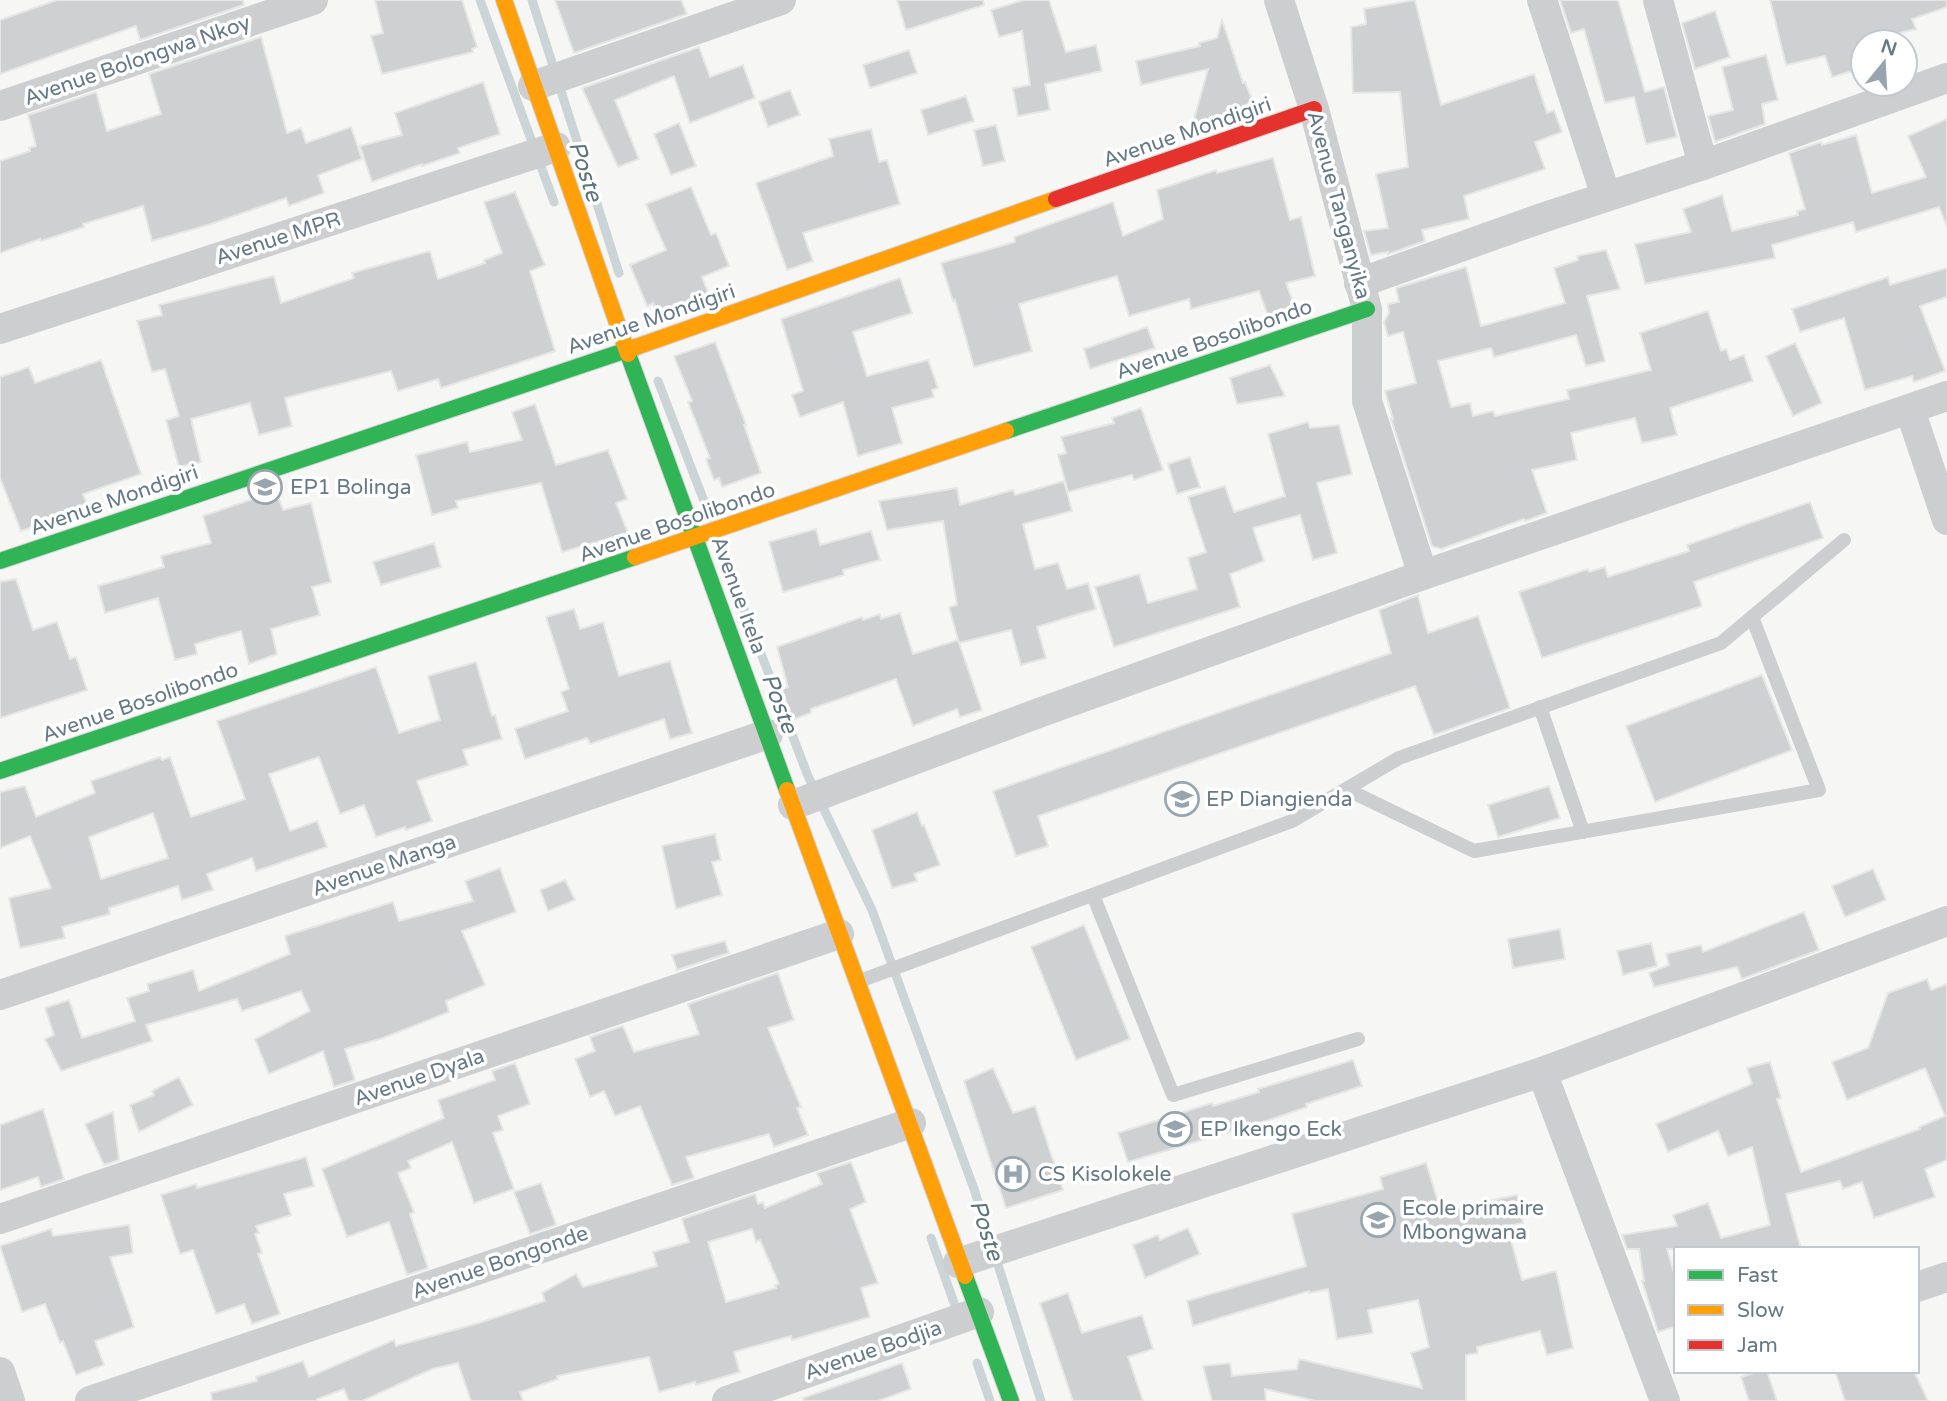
<svg xmlns="http://www.w3.org/2000/svg" width="1947" height="1401" viewBox="0 0 1947 1401" font-family="'Varela Round',sans-serif">
<style>
.lines{fill:none;stroke-linecap:round;stroke-linejoin:round}
.stream{stroke:#cbd4d6;stroke-width:9}
.building{fill:#ced0d1;stroke:#e6e6e5;stroke-width:2;fill-rule:evenodd}
.fast-casing{stroke:#d3d4d5;stroke-width:18}
.slow-casing{stroke:#d3d4d5;stroke-width:18}
.jam-casing{stroke:#d3d4d5;stroke-width:18}
.lane{stroke:#cccecf;stroke-width:14}
.street{stroke:#cccecf;stroke-width:30}
.fast{stroke:#30b455;stroke-width:16}
.slow{stroke:#ff9f0a;stroke-width:16}
.jam{stroke:#e5322d;stroke-width:16}
.labels{text-anchor:middle;stroke-width:7;stroke-linejoin:round;paint-order:stroke}
.street-label{font-size:21px;fill:#657987;stroke:#fff}
.poi-label{font-size:21px;fill:#657987;stroke:#fff;text-anchor:start}
.water-label{font-size:23px;font-style:italic;fill:#5c747c;stroke:#fff}
</style>
<rect width="100%" height="100%" fill="#f6f6f5"/>
<g class="lines">
<!-- stream -->
<g class="stream">
<polyline points="480,0 554,202"/>
<polyline points="532,0 619,273"/>
<polyline points="658,381 712,522"/>
<polyline points="717,539 808,776 872,910 974,1189 1041,1401"/>
<polyline points="931,1238 958,1314"/>
<polyline points="977,1363 990,1401"/>
</g>
</g>
<!-- building -->
<g class="building">
<polygon points="57,0 243,0 244,5 140,40 136,26 0,74 0,20"/>
<polygon points="375,0 462,0 477,47 472,49 473,52 382,74 371,36 383,33"/>
<polygon points="555,0 681,0 687,14 574,53"/>
<polygon points="897,0 983,0 984,5 906,30"/>
<polygon points="1024,0 1049,0 1066,52 1096,45 1102,71 1045,84 1050,110 1018,116 1013,88 1030,85 1022,31 999,37 991,10"/>
<polygon points="1415,0 1441,105 1534,74 1547,113 1554,110 1562,132 1535,142 1545,169 1464,196 1469,219 1422,230 1425,241 1388,254 1388,252 1371,255 1364,231 1388,228 1376,174 1408,167 1400,92 1353,93 1351,27 1366,24 1364,9"/>
<polygon points="1560,0 1618,0 1645,92 1664,87 1677,137 1646,144 1634,97 1605,103 1584,29 1571,33"/>
<polygon points="1770,0 1947,0 1947,7 1912,19 1916,29 1863,42 1863,68 1832,77 1825,56 1786,65"/>
<polygon points="1715,11 1730,57 1695,69 1682,23"/>
<polygon points="1222,20 1243,83 1245,82 1255,107 1201,125 1193,123 1208,69 1141,85 1136,61 1200,46 1199,43 1217,38"/>
<polygon points="261,37 287,133 301,128 306,143 351,127 362,159 318,175 324,193 289,206 286,198 211,224 152,241 143,206 83,224 84,227 41,241 40,239 0,253 0,161 30,151 29,148 36,146 28,115 96,92 107,131 161,114 149,74"/>
<polygon points="699,47 710,77 743,65 755,98 690,123 674,76 615,100 639,159 618,167 582,88"/>
<polygon points="909,50 917,73 870,88 863,65"/>
<polygon points="1766,55 1778,100 1762,104 1765,124 1715,142 1708,116 1733,110 1722,67"/>
<polygon points="483,82 500,134 458,148 460,153 422,166 422,164 372,182 360,146 402,135 395,113"/>
<polygon points="790,90 800,115 768,127 759,102"/>
<polygon points="966,96 974,121 928,135 921,110"/>
<polygon points="1947,119 1947,227 1939,207 1856,232 1853,222 1772,245 1775,258 1645,284 1635,244 1691,232 1683,209 1722,195 1732,231 1798,215 1797,211 1805,209 1789,153 1821,142 1822,145 1856,135 1872,193 1926,177 1908,136"/>
<polygon points="679,123 696,166 671,175 654,134"/>
<polygon points="996,125 1005,161 983,166 974,130"/>
<polygon points="871,129 879,162 887,160 900,204 803,233 813,261 787,270 756,183 833,156 829,139"/>
<polygon points="1273,158 1290,220 1301,217 1315,276 1286,283 1296,310 1269,319 1259,291 1191,309 1189,299 1129,316 1117,276 1019,304 1032,351 974,367 955,300 953,301 941,263 1015,242 1014,237 1113,202 1123,236 1163,219 1157,190 1216,170 1217,173"/>
<polygon points="691,187 711,235 716,233 729,266 702,277 710,298 658,316 653,303 647,306 630,265 666,250 646,204"/>
<polygon points="515,192 545,265 530,271 555,351 441,388 438,379 398,391 391,371 285,398 292,426 259,435 250,403 191,419 201,462 179,467 166,420 179,416 165,369 152,372 137,321 162,315 159,305 274,276 281,303 354,278 352,273 430,251 438,279 485,263 484,260 502,253 484,202"/>
<polygon points="1606,250 1620,289 1587,296 1605,361 1586,366 1576,335 1494,357 1491,348 1438,361 1451,407 1470,403 1473,416 1493,411 1495,416 1569,399 1567,390 1651,370 1640,333 1708,311 1721,351 1726,349 1730,360 1744,355 1753,381 1670,408 1677,435 1642,443 1635,418 1571,433 1577,460 1532,470 1547,513 1525,521 1524,519 1441,549 1432,546 1391,419 1393,419 1385,391 1416,383 1403,332 1388,336 1384,322 1389,313 1388,304 1399,302 1396,288 1466,267 1481,326 1565,303 1554,268 1578,260 1577,256"/>
<polygon points="1947,268 1947,297 1920,306 1945,371 1914,382 1912,376 1865,390 1844,318 1800,332 1792,309 1888,277 1890,285"/>
<polygon points="900,278 912,313 853,332 867,376 928,360 938,388 932,390 934,397 892,408 902,443 858,456 843,402 800,417 792,395 803,391 781,319"/>
<polygon points="1147,327 1155,348 1090,369 1084,349"/>
<polygon points="715,342 746,425 744,425 761,473 722,487 719,478 714,480 706,459 710,458 688,402 692,401 674,356"/>
<polygon points="1795,343 1822,403 1793,416 1766,356"/>
<polygon points="101,360 141,474 83,494 88,508 21,531 0,478 0,377 29,367 35,383"/>
<polygon points="1270,365 1285,396 1237,404 1230,378"/>
<polygon points="535,404 556,465 608,450 627,499 616,503 628,533 562,552 541,483 456,501 458,508 432,515 416,455 467,442 470,452 522,440 512,412"/>
<polygon points="1141,408 1163,470 1134,480 1132,475 1068,492 1058,455 1066,453 1061,437 1114,423 1112,418"/>
<polygon points="1308,422 1310,428 1339,425 1352,474 1317,483 1337,553 1313,560 1300,515 1253,528 1264,561 1230,574 1240,607 1114,647 1095,587 1139,574 1148,603 1197,589 1188,558 1206,552 1188,497 1225,486 1234,512 1285,496 1268,434"/>
<polygon points="1190,457 1200,487 1177,494 1168,464"/>
<polygon points="1064,481 1072,511 1023,524 1035,569 1058,563 1067,589 1088,583 1096,609 1037,627 1046,658 1021,665 1011,630 959,643 949,607 957,605 943,521 887,530 879,501 957,488 960,505 1013,490 1015,495"/>
<polygon points="276,491 283,510 311,503 331,582 312,587 320,615 271,629 277,654 249,664 241,631 195,644 197,654 175,660 158,598 105,613 98,586 164,567 161,556 211,543 203,516"/>
<polygon points="1810,502 1823,538 1694,582 1702,606 1542,658 1519,592 1588,569 1589,572 1605,567 1608,577 1689,551 1687,545"/>
<polygon points="816,529 820,545 871,531 880,560 843,570 844,575 783,592 769,542"/>
<polygon points="434,543 441,567 381,585 373,562"/>
<polygon points="16,579 33,630 57,622 70,659 76,657 87,690 0,718 0,582"/>
<polygon points="1418,595 1428,633 1478,616 1510,708 1434,735 1415,686 1038,816 1048,846 1016,856 993,791 1391,653 1379,610"/>
<polygon points="574,609 580,629 603,622 619,676 670,661 692,733 670,739 664,719 590,744 587,738 525,759 515,729 568,711 561,692 569,689 546,617"/>
<polygon points="900,613 913,654 958,640 982,710 960,717 957,709 913,726 896,679 811,709 811,713 792,720 782,689 788,687 777,647 862,617 863,620 880,614 881,619"/>
<path d="M 476,662 L 492,716 L 495,715 L 502,739 L 463,750 L 468,765 L 417,781 L 432,821 L 406,830 L 405,827 L 376,837 L 364,805 L 340,814 L 319,757 L 269,774 L 290,831 L 317,821 L 327,847 L 256,871 L 252,858 L 207,874 L 213,890 L 182,900 L 178,886 L 109,908 L 110,914 L 62,927 L 65,938 L 20,948 L 9,898 L 51,888 L 30,836 L 0,848 L 0,792 L 25,786 L 36,817 L 95,793 L 91,781 L 160,757 L 162,760 L 170,757 L 191,817 L 245,799 L 217,721 L 376,667 L 399,733 L 440,720 L 428,676 ZM 153,813 L 168,858 L 101,879 L 89,837 Z"/>
<polygon points="1762,675 1792,750 1655,802 1626,726"/>
<polygon points="1549,786 1560,818 1498,837 1488,805"/>
<polygon points="917,812 922,826 924,825 940,865 914,874 917,881 892,888 872,830"/>
<polygon points="715,834 721,860 712,862 722,895 676,909 662,846"/>
<polygon points="500,868 516,912 462,931 485,985 446,1001 449,1012 383,1038 345,1049 355,1080 334,1087 323,1051 269,1074 255,1039 310,1011 301,991 242,1011 237,999 146,1025 152,1041 61,1071 45,1039 54,1035 45,1008 69,1000 82,1038 135,1021 127,998 149,991 147,984 193,970 199,991 290,954 285,936 393,902 399,921 473,901 465,881"/>
<polygon points="1873,869 1886,900 1845,917 1832,886"/>
<polygon points="565,880 575,900 548,911 540,890"/>
<polygon points="1804,912 1819,950 1742,979 1737,967 1654,987 1649,973 1669,965 1666,954 1701,945 1703,952"/>
<polygon points="1084,925 1130,1039 1076,1060 1031,947"/>
<polygon points="1560,929 1565,959 1513,968 1508,939"/>
<polygon points="725,941 729,953 677,970 672,955"/>
<polygon points="1651,943 1657,966 1623,975 1617,951"/>
<polygon points="778,973 794,1020 768,1028 801,1107 797,1108 808,1135 774,1147 769,1134 686,1157 694,1178 672,1185 640,1106 615,1116 604,1091 590,1097 575,1059 595,1051 590,1037 623,1026 634,1052 699,1034 688,1004"/>
<polygon points="1927,979 1931,990 1947,984 1947,1160 1925,1169 1935,1197 1874,1218 1862,1182 1843,1189 1840,1181 1786,1194 1801,1249 1667,1249 1676,1280 1676,1326 1658,1332 1642,1281 1644,1281 1639,1249 1627,1249 1622,1235 1677,1226 1673,1215 1708,1203 1721,1238 1770,1225 1752,1147 1728,1156 1718,1131 1668,1152 1656,1124 1752,1084 1747,1068 1770,1062 1781,1098 1777,1099 1801,1172 1920,1129 1919,1127 1945,1116 1925,1068 1847,1100 1832,1062 1868,1048 1888,993"/>
<polygon points="1353,1060 1362,1086 1306,1104 1307,1107 1266,1121 1128,1162 1118,1133 1212,1103 1213,1106 1259,1092 1258,1089"/>
<polygon points="515,1063 530,1104 498,1116 503,1130 493,1133 514,1189 474,1203 452,1142 408,1161 411,1168 398,1173 414,1212 410,1214 428,1268 407,1275 389,1222 347,1237 322,1169 444,1118 438,1100 495,1080 492,1071"/>
<polygon points="993,1068 1013,1113 1035,1106 1063,1190 1006,1208 964,1081"/>
<polygon points="179,1077 193,1105 139,1132 130,1105 154,1095 152,1091"/>
<polygon points="43,1109 64,1179 41,1187 38,1177 0,1190 0,1125"/>
<polygon points="113,1112 119,1160 104,1165 85,1124"/>
<polygon points="306,1157 314,1186 284,1194 291,1215 256,1226 259,1233 255,1234 262,1253 258,1254 280,1314 252,1324 244,1304 216,1314 193,1250 180,1254 161,1195 196,1184 197,1188"/>
<path d="M 851,1162 L 866,1202 L 850,1209 L 878,1283 L 861,1288 L 870,1317 L 792,1340 L 791,1336 L 734,1352 L 740,1372 L 696,1385 L 695,1382 L 659,1392 L 649,1357 L 557,1376 L 558,1379 L 520,1392 L 523,1401 L 471,1401 L 458,1363 L 432,1369 L 362,1401 L 349,1401 L 344,1389 L 317,1399 L 318,1401 L 212,1401 L 211,1393 L 257,1381 L 256,1377 L 303,1361 L 309,1377 L 394,1340 L 396,1346 L 479,1323 L 545,1301 L 542,1293 L 576,1274 L 583,1287 L 657,1266 L 653,1252 L 689,1242 L 682,1219 L 755,1194 L 758,1204 L 763,1202 L 765,1208 L 822,1184 L 817,1173 ZM 752,1229 L 756,1242 L 760,1240 L 779,1284 L 775,1285 L 776,1288 L 726,1302 L 708,1242 Z"/>
<polygon points="1426,1163 1441,1211 1517,1195 1523,1223 1507,1226 1522,1280 1556,1271 1573,1348 1547,1355 1540,1331 1477,1347 1478,1353 1466,1355 1466,1401 1316,1401 1265,1389 1266,1401 1212,1401 1203,1366 1230,1363 1232,1376 1297,1369 1299,1359 1422,1388 1411,1353 1429,1347 1418,1300 1368,1310 1373,1333 1337,1339 1328,1289 1309,1293 1309,1291 1193,1326 1187,1301 1306,1266 1292,1214 1383,1189 1380,1177"/>
<polygon points="541,1183 556,1225 530,1234 514,1192"/>
<polygon points="129,1225 133,1253 110,1257 134,1327 95,1341 104,1365 76,1375 63,1341 60,1343 45,1304 22,1312 0,1246 51,1229 53,1236"/>
<polygon points="1188,1228 1200,1254 1145,1278 1133,1245 1158,1235 1160,1240"/>
<polygon points="1068,1293 1082,1333 1142,1315 1153,1349 1128,1357 1143,1401 1073,1401 1040,1303"/>
<polygon points="902,1363 911,1389 878,1401 804,1401 803,1398"/>
<polygon points="1761,1371 1767,1371 1777,1401 1749,1401 1741,1377"/>
<polygon points="1835,1371 1914,1371 1928,1401 1845,1401"/>
</g>
<g class="lines">
<!-- fast casing -->
<g class="fast-casing">
<g id="fast">
<polyline points="628,354 787,790"/>
<polyline points="1006,431 1367,309"/>
<polyline points="0,561 636,347"/>
<polyline points="0,771 635,557"/>
<polyline points="965,1276 1011,1401"/>
</g>
</g>
<!-- slow casing -->
<g class="slow-casing">
<g id="slow">
<polyline points="504,0 628,354"/>
<polyline points="636,347 1056,199"/>
<polyline points="635,557 1006,431"/>
<polyline points="787,790 965,1276"/>
</g>
</g>
<!-- jam casing -->
<g class="jam-casing">
<polyline id="jam" points="1056,199 1314,109"/>
</g>
<!-- lane -->
<g class="lane">
<polyline points="1540,707 1583,832"/>
<polyline points="1346,789 1474,851 1819,790 1752,617"/>
<polyline points="1093,895 1173,1095 1358,1039"/>
<polyline points="857,982 1292,821 1399,758 1721,643 1844,540"/>
</g>
<!-- street -->
<g class="street">
<polyline points="1279,0 1314,109 1367,309 1367,401 1423,575"/>
<polyline points="1542,0 1606,196"/>
<polyline points="1658,0 1703,165"/>
<polyline points="533,86 781,0"/>
<polyline points="0,106 313,0"/>
<polyline points="1359,283 1542,218 1703,165 1947,78"/>
<polyline points="0,329 556,147"/>
<polyline points="1910,410 1947,520"/>
<polyline points="793,805 1047,710 1423,575 1947,396"/>
<polyline points="0,995 768,734"/>
<polyline points="1542,1072 1665,1401"/>
<polyline points="0,1219 839,934"/>
<polyline points="958,1263 1542,1072 1947,921"/>
<polyline points="1917,1287 1947,1277"/>
<polyline points="0,1372 10,1401"/>
<polyline points="90,1401 911,1123"/>
<polyline points="727,1401 979,1312"/>
</g>
<!-- fast -->
<use href="#fast" class="fast"/>
<!-- slow -->
<use href="#slow" class="slow"/>
<!-- jam -->
<use href="#jam" class="jam"/>
</g>
<!-- icons -->
<defs>
<g id="school-ring" transform="scale(1.75)"><circle r="9.5" fill="#fff" stroke="#98a5ae" stroke-width="1.5"/><path d="M0-5L7-2L0 1L-7-2ZM-4 1L0 2.5L4 1V4Q0 6-4 4Z" fill="#98a5ae"/></g>
<g id="hospital-ring" transform="scale(1.75)"><circle r="9.5" fill="#fff" stroke="#98a5ae" stroke-width="1.5"/><path d="M-5-5h3v3.5h4V-5h3V5h-3V1.5h-4V5h-3Z" fill="#98a5ae"/></g>
</defs>
<g fill-rule="evenodd">
<use href="#school-ring" x="265" y="487"/>
<use href="#school-ring" x="1182" y="799"/>
<use href="#school-ring" x="1175" y="1129"/>
<use href="#hospital-ring" x="1013" y="1174"/>
<use href="#school-ring" x="1378" y="1220"/>
</g>
<g class="labels">
<!-- street labels -->
<g class="street-label">
<text transform="translate(137 60) rotate(-19)" y="7">Avenue Bolongwa Nkoy</text>
<text transform="translate(1187 132) rotate(-19)" y="7">Avenue Mondigiri</text>
<text transform="translate(1339 205) rotate(75)" y="7">Avenue Tanganyika</text>
<text transform="translate(278 238) rotate(-18)" y="7">Avenue MPR</text>
<text transform="translate(651 319) rotate(-19)" y="7">Avenue Mondigiri</text>
<text transform="translate(1214 339) rotate(-19)" y="7">Avenue Bosolibondo</text>
<text transform="translate(114 500) rotate(-19)" y="7">Avenue Mondigiri</text>
<text transform="translate(677 522) rotate(-19)" y="7">Avenue Bosolibondo</text>
<text transform="translate(739 595) rotate(70)" y="7">Avenue Itela</text>
<text transform="translate(140 702) rotate(-19)" y="7">Avenue Bosolibondo</text>
<text transform="translate(384 865) rotate(-19)" y="7">Avenue Manga</text>
<text transform="translate(419 1077) rotate(-19)" y="7">Avenue Dyala</text>
<text transform="translate(500 1262) rotate(-19)" y="7">Avenue Bongonde</text>
<text transform="translate(873 1350) rotate(-19)" y="7">Avenue Bodjia</text>
</g>
<!-- poi labels -->
<g class="poi-label">
<text x="290" y="494">EP1 Bolinga</text>
<text x="1206" y="806">EP Diangienda</text>
<text x="1200" y="1136">EP Ikengo Eck</text>
<text x="1038" y="1181">CS Kisolokele</text>
<text x="1402" y="1215">Ecole primaire<tspan x="1402" dy="24">Mbongwana</tspan></text>
</g>
<!-- water labels -->
<g class="water-label">
<text transform="translate(586 171) rotate(72)" y="8">Poste</text>
<text transform="translate(780 703) rotate(69)" y="8">Poste</text>
<text transform="translate(987 1230) rotate(72)" y="8">Poste</text>
</g>
</g>
<!-- legend -->
<rect x="1674" y="1247" width="245" height="126" fill="#ffffff" stroke="#c1c9cf" stroke-width="2"/>
<rect x="1688" y="1270" width="35" height="10" fill="#30b455" stroke="#c1c9cf" stroke-width="2"/>
<text x="1737" y="1282" font-size="21" fill="#657987">Fast</text>
<rect x="1688" y="1305" width="35" height="10" fill="#ff9f0a" stroke="#c1c9cf" stroke-width="2"/>
<text x="1737" y="1317" font-size="21" fill="#657987">Slow</text>
<rect x="1688" y="1340" width="35" height="10" fill="#e5322d" stroke="#c1c9cf" stroke-width="2"/>
<text x="1737" y="1352" font-size="21" fill="#657987">Jam</text>
<!-- north arrow -->
<g transform="translate(1884 63) rotate(18)"><circle r="33" fill="#ffffff" stroke="#c1c9cf" stroke-width="2"/>
<path d="M0-5L12 26L0 18L-12 26Z" fill="#98a5ae"/>
<text y="-10" font-size="19" font-weight="bold" text-anchor="middle" fill="#657987">N</text>
</g>
</svg>
